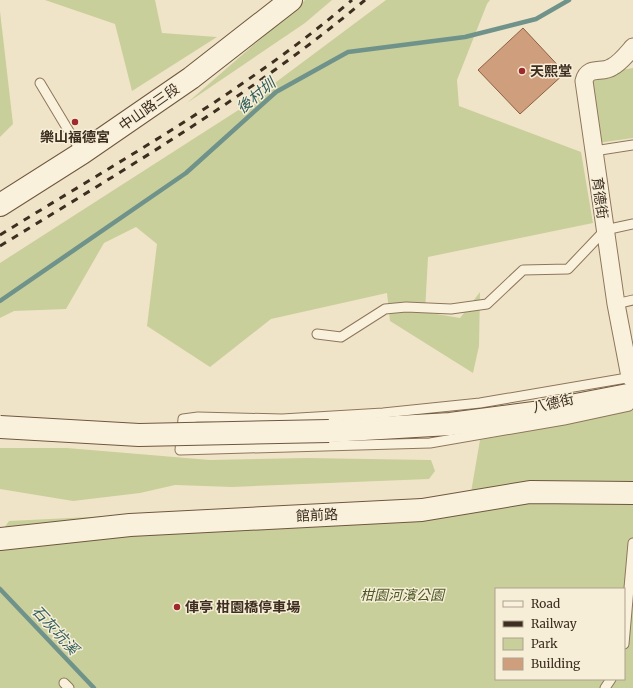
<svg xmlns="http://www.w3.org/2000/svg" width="633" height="688" viewBox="0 0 633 688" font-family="Merriweather,'Noto Sans TC',serif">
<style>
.green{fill:#c9cf9b;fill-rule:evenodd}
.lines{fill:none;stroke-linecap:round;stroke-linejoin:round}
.stream{stroke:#6f938a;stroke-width:4.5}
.building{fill:#cf9f7d;stroke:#8d5f41}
.lane-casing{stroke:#8d765c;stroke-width:11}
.street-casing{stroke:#8d765c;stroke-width:19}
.secondary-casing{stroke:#6f573f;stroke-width:24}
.lane{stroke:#faf1dc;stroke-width:9}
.street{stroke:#faf1dc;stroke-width:17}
.secondary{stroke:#faf1dc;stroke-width:22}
.rail{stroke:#3d2e20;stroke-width:3;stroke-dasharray:7 7;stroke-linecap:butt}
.secondary-bridge-casing{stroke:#6f573f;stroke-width:24;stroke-linecap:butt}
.secondary-bridge{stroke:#faf1dc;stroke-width:22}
.poi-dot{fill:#9e2a2b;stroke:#f7eed8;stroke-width:1.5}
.labels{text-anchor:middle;stroke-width:3;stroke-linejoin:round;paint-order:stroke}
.poi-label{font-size:14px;font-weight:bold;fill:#3d2e20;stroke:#f7eed8;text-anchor:start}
.street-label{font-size:14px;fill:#3d2e20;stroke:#f7eed8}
.park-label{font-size:14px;font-style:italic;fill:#4d5a26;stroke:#f7eed8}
.water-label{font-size:15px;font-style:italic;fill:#2f5d5a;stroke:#f7eed8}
</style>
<rect width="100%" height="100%" fill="#f0e4c8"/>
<!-- green -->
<g class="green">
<polygon points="45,0 155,0 162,33 217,37 132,91 115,24"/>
<polygon points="305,0 332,0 305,23 187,103"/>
<polygon points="386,0 490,0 487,4 457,80 459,106 581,152 593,223 428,257 425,312 460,318 480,292 479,346 473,373 390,321 387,293 271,319 210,367 147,326 157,244 136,227 104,243 66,309 14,311 0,318 0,263 240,109"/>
<polygon points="0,11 13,124 0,137"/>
<polygon points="633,68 633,138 598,143 588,82 595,74"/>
<path d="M 633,410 L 633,688 L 0,688 L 0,534 L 9,521 L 470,498 L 480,440 ZM 496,589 L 624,589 L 624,679 L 496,679 Z"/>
<polygon points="0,448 67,448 210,460 307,458 431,460 435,471 429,479 232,487 175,485 140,493 73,501 0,489"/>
</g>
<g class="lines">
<!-- stream -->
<g class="stream">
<polyline points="0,301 186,173 276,92 348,52 465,37 536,19 569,0"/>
<polyline points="0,589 94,688"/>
</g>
</g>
<!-- building -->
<polygon class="building" points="523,28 565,73 520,114 478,70"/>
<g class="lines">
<!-- lane casing -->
<g class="lane-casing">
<g id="lane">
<polyline points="40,83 82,153"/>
<polyline points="594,151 633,145"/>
<polyline points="616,304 633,300"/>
<polyline points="317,334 341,337 385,309 406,307 451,309 487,304 523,270 568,269 605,230 633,224"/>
<polyline points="629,406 564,420 430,443 180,450 183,419 198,417 282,419 383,413 480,403 633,377"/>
<polyline points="624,644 633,543"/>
<polyline points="64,683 69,688"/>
<polyline points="605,688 611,679"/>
</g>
</g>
<!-- street casing -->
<g class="street-casing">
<path id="street" d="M 630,377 L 616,304 L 584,81 C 588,65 602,74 612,67 C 620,63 627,54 633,47"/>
</g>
<!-- secondary casing -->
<g class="secondary-casing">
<g id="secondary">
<polyline points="0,205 82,153 191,78 291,0"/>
<polyline points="329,431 450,424 534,413 633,394"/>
<polyline points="0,539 130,525 422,510 530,492 633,493"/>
</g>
</g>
<!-- lane -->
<use href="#lane" class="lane"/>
<!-- street -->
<use href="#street" class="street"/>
<!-- secondary -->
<use href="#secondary" class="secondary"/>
<!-- rail -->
<g class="rail">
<path d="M 0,235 C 119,161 245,92 352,0"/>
<path d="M 0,246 C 125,169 252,95 365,0"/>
</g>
<!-- secondary-bridge casing -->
<g class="secondary-bridge-casing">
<polyline id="secondary-bridge" points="0,427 139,435 329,431"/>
</g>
<!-- secondary-bridge -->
<use href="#secondary-bridge" class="secondary-bridge"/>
</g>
<!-- markers -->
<g class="poi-dot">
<circle cx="522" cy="71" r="4"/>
<circle cx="75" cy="122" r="4"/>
<circle cx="177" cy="607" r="4"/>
</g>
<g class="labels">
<!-- poi labels -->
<g class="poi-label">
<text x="530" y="76">天熙堂</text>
<text x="75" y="142" text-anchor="middle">樂山福德宮</text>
<text x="185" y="612">俥亭 柑園橋停車場</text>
</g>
<!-- street labels -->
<g class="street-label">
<text transform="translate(149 107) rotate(-35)" y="5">中山路三段</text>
<text transform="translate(600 198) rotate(82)" y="5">育德街</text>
<text transform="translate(553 403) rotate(-13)" y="5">八德街</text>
<text transform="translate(317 515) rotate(-3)" y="5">館前路</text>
</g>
<!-- park labels -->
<g class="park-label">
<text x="402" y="600">柑園河濱公園</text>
</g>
<!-- water labels -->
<g class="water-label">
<text transform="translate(256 96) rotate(-40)" y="5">後村圳</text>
<text transform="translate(55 630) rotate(47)" y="5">石灰坑溪</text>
</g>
</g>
<!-- legend -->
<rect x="495" y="588" width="130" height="92" fill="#f7eed8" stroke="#ada18e"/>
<rect x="503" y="601" width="20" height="6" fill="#faf1dc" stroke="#ada18e"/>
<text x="531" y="608" font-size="12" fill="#3d2e20">Road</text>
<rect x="503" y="621" width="20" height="6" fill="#3d2e20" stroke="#ada18e"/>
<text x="531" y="628" font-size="12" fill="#3d2e20">Railway</text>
<rect x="503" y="638" width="20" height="12" fill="#c9cf9b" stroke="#ada18e"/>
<text x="531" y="648" font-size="12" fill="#3d2e20">Park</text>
<rect x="503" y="658" width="20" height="12" fill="#cf9f7d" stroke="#ada18e"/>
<text x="531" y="668" font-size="12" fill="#3d2e20">Building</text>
</svg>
